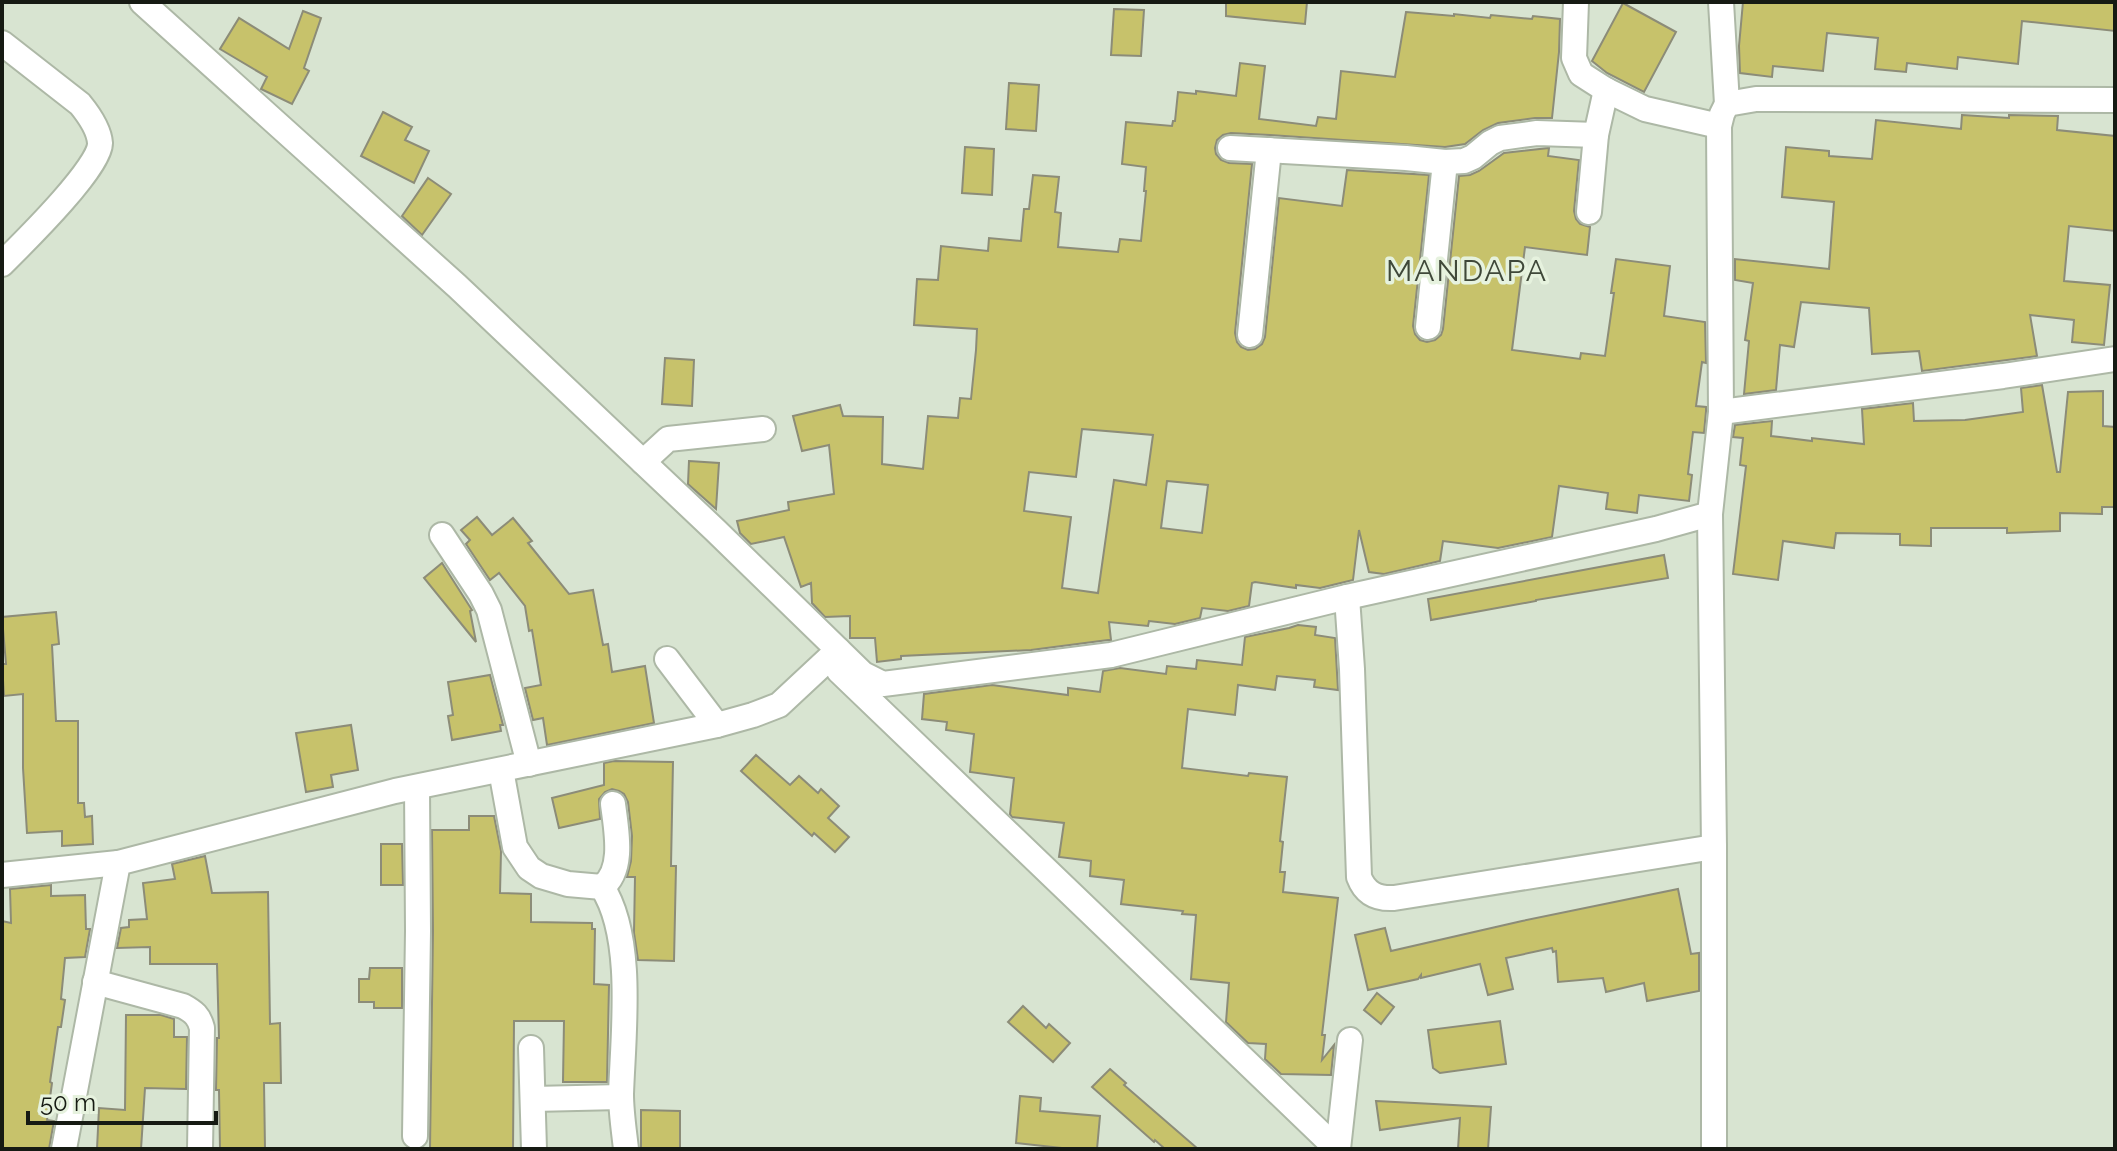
<svg xmlns="http://www.w3.org/2000/svg" width="2117" height="1151" viewBox="0 0 2117 1151" font-family="Raleway,sans-serif">
<style>
.building{fill:#c7c26b;stroke:#8c8c78;stroke-width:2;fill-rule:evenodd}
.lines{fill:none;stroke-linecap:round;stroke-linejoin:round}
.street-casing{stroke:#adb8a6;stroke-width:28}
.street{stroke:#fff;stroke-width:24}
.labels{text-anchor:middle;stroke-width:7;stroke-linejoin:round;paint-order:stroke}
.quarter-label{font-size:30px;letter-spacing:2px;fill:#3f4839;stroke:#e6f2de}
</style>
<rect width="100%" height="100%" fill="#d8e4d1"/>
<!-- building -->
<g class="building">
<polygon points="1226,2 1307,2 1305,24 1226,16"/>
<polygon points="1743,2 2115,2 2115,31 2022,21 2018,64 1958,57 1957,69 1907,63 1906,72 1875,69 1878,38 1827,33 1823,71 1773,66 1772,77 1740,73 1739,46"/>
<polygon points="1623,3 1676,32 1644,92 1607,73 1592,61"/>
<polygon points="1114,9 1144,10 1141,56 1111,55"/>
<polygon points="303,11 321,18 304,68 309,71 292,104 261,89 267,77 220,49 239,18 289,49"/>
<path d="M 1406,12 L 1454,16 L 1454,14 L 1490,18 L 1491,15 L 1532,19 L 1533,16 L 1560,19 L 1559,52 L 1552,118 L 1535,118 L 1498,123 L 1483,130 L 1465,144 L 1445,147 L 1270,135 L 1231,133 L 1223,135 L 1217,140 L 1215,148 L 1216,154 L 1221,160 L 1229,163 L 1252,164 L 1235,333 L 1237,342 L 1241,347 L 1248,350 L 1255,349 L 1262,344 L 1265,337 L 1279,198 L 1342,206 L 1347,170 L 1429,175 L 1413,326 L 1415,334 L 1420,340 L 1427,342 L 1435,340 L 1441,335 L 1443,329 L 1459,176 L 1470,175 L 1479,171 L 1504,153 L 1549,148 L 1548,156 L 1579,160 L 1574,211 L 1576,219 L 1580,224 L 1590,227 L 1587,255 L 1525,247 L 1512,350 L 1580,359 L 1581,353 L 1605,356 L 1614,293 L 1611,293 L 1616,259 L 1670,266 L 1664,316 L 1705,322 L 1706,363 L 1702,362 L 1696,406 L 1706,407 L 1706,411 L 1704,433 L 1693,432 L 1688,474 L 1692,475 L 1689,501 L 1639,495 L 1637,513 L 1606,509 L 1608,493 L 1559,486 L 1552,537 L 1498,548 L 1443,541 L 1440,561 L 1384,574 L 1369,572 L 1359,530 L 1353,580 L 1320,588 L 1296,585 L 1296,588 L 1255,582 L 1252,583 L 1249,606 L 1228,611 L 1202,608 L 1200,618 L 1175,624 L 1149,621 L 1148,626 L 1109,622 L 1111,640 L 1108,640 L 1031,650 L 901,656 L 901,659 L 877,662 L 875,638 L 850,638 L 850,616 L 825,617 L 812,603 L 811,583 L 801,587 L 784,537 L 751,544 L 740,533 L 737,521 L 789,510 L 788,502 L 834,494 L 829,445 L 802,451 L 793,416 L 840,405 L 843,416 L 883,417 L 882,464 L 923,469 L 928,416 L 958,418 L 960,398 L 971,399 L 976,350 L 977,329 L 914,325 L 917,279 L 938,280 L 941,246 L 988,251 L 989,238 L 1021,241 L 1024,209 L 1029,209 L 1033,175 L 1059,177 L 1055,212 L 1061,213 L 1058,247 L 1118,252 L 1120,239 L 1141,241 L 1146,191 L 1144,191 L 1146,167 L 1122,164 L 1126,122 L 1172,126 L 1173,121 L 1175,121 L 1178,92 L 1196,94 L 1196,91 L 1236,96 L 1240,63 L 1265,66 L 1259,119 L 1316,126 L 1318,117 L 1336,119 L 1341,71 L 1395,77 ZM 1082,429 L 1153,435 L 1146,485 L 1114,480 L 1098,593 L 1062,588 L 1071,517 L 1024,511 L 1029,472 L 1076,477 ZM 1167,481 L 1208,485 L 1202,533 L 1161,528 Z"/>
<polygon points="1009,83 1039,85 1036,131 1006,129"/>
<polygon points="383,112 412,127 405,140 429,151 414,183 361,156"/>
<polygon points="1962,115 2009,118 2009,115 2058,116 2057,130 2115,136 2115,231 2069,226 2064,281 2110,285 2104,345 2072,342 2074,320 2030,315 2037,356 1922,371 1919,351 1872,354 1869,308 1801,302 1794,347 1780,345 1776,390 1744,394 1749,341 1745,340 1753,283 1735,280 1735,259 1829,269 1834,202 1782,197 1786,147 1829,151 1829,156 1872,159 1876,120 1961,129"/>
<polygon points="965,147 994,149 992,195 962,193"/>
<polygon points="428,178 451,194 422,235 402,216"/>
<polygon points="665,358 694,360 692,406 662,404"/>
<polygon points="2042,385 2057,472 2060,472 2068,392 2103,391 2103,426 2115,427 2115,507 2102,507 2102,514 2060,513 2060,531 2007,533 2007,528 1931,528 1931,546 1900,545 1900,534 1836,533 1834,548 1783,541 1778,580 1733,574 1746,466 1740,465 1743,438 1733,437 1735,425 1772,421 1771,436 1812,441 1812,438 1864,444 1862,409 1913,403 1914,421 1965,420 2023,412 2021,388"/>
<polygon points="689,461 719,463 716,509 688,484"/>
<polygon points="477,517 492,535 513,518 532,541 528,543 569,594 593,590 603,645 608,644 612,672 645,666 654,723 547,745 543,718 533,720 525,688 541,685 532,630 529,631 525,606 499,573 490,580 466,544 470,540 461,530"/>
<polygon points="1664,555 1668,578 1536,600 1536,601 1431,620 1428,599"/>
<polygon points="442,563 472,610 470,611 476,642 424,578"/>
<polygon points="56,612 59,644 52,645 56,721 78,721 78,803 84,803 85,817 92,816 93,844 62,846 62,831 27,833 23,768 23,694 4,696 2,664 6,664 2,617"/>
<polygon points="1298,625 1316,627 1315,635 1335,638 1338,690 1314,687 1315,680 1277,676 1275,690 1238,685 1235,715 1188,709 1182,768 1248,776 1249,773 1287,777 1280,841 1283,842 1280,872 1285,872 1283,892 1338,898 1322,1035 1325,1035 1322,1060 1334,1045 1331,1075 1281,1074 1265,1059 1266,1044 1248,1043 1226,1022 1229,983 1191,979 1196,915 1182,914 1183,911 1121,904 1124,880 1090,876 1091,861 1059,857 1064,823 1012,817 1010,814 1014,778 970,772 974,734 946,730 947,722 922,719 924,694 992,685 1068,695 1068,688 1100,692 1103,671 1120,668 1166,674 1167,666 1196,669 1197,660 1242,665 1245,637 1289,628"/>
<polygon points="490,675 503,725 500,725 501,731 452,740 448,716 453,715 448,682"/>
<polygon points="351,725 358,770 331,775 333,787 306,792 296,733"/>
<polygon points="756,755 790,785 799,776 818,793 821,789 839,806 828,818 849,837 835,852 814,833 812,836 741,771"/>
<polygon points="614,761 673,762 671,866 676,866 674,961 638,960 634,933 635,877 627,877 631,861 632,836 628,802 624,794 619,791 612,789 605,792 599,799 600,819 559,828 552,798 604,785 604,763"/>
<polygon points="469,816 494,816 501,851 500,893 531,894 531,922 592,923 592,929 595,929 594,984 609,985 607,1082 563,1082 564,1021 514,1021 513,1149 430,1149 433,931 432,830 469,830"/>
<polygon points="381,844 402,844 403,885 381,885"/>
<polygon points="205,856 212,893 268,892 270,1024 280,1023 281,1083 264,1083 265,1149 220,1149 219,1090 216,1090 217,1038 219,1038 217,964 150,964 150,947 117,948 121,928 129,927 129,920 147,919 143,883 175,879 172,864"/>
<polygon points="51,885 51,896 85,895 86,929 90,929 85,957 65,958 61,999 65,1000 61,1027 58,1027 50,1082 52,1083 47,1120 54,1121 49,1149 2,1149 2,921 11,923 10,889"/>
<polygon points="1678,889 1691,954 1699,953 1699,991 1647,1001 1644,983 1606,992 1603,978 1558,982 1556,951 1553,952 1552,948 1506,958 1513,989 1488,995 1480,964 1421,978 1421,975 1418,979 1368,990 1355,935 1385,928 1391,951 1522,921"/>
<polygon points="370,968 402,968 402,1008 374,1008 374,1002 359,1002 359,979 369,979"/>
<polygon points="1377,993 1394,1007 1381,1024 1364,1010"/>
<polygon points="1023,1006 1046,1028 1049,1024 1070,1043 1053,1062 1008,1022"/>
<polygon points="126,1015 161,1015 174,1019 174,1037 187,1037 186,1089 145,1088 141,1149 97,1149 99,1108 125,1110"/>
<polygon points="1500,1021 1506,1064 1440,1073 1433,1068 1428,1030"/>
<polygon points="1110,1069 1126,1083 1124,1085 1198,1149 1165,1149 1155,1140 1154,1142 1092,1087"/>
<polygon points="1020,1096 1041,1098 1040,1111 1100,1116 1097,1149 1071,1149 1016,1143"/>
<polygon points="1376,1101 1491,1107 1488,1149 1458,1149 1460,1118 1380,1130"/>
<polygon points="641,1110 680,1111 680,1149 641,1149"/>
</g>
<g class="lines">
<!-- street casing -->
<g class="street-casing">
<g id="street">
<polyline points="142,2 457,286 715,530 863,674 883,684 1111,655 1347,597 1656,529 1710,514 1721,412 1719,126 1722,114 1727,104 1756,99 2115,100"/>
<polyline points="1576,2 1574,58 1581,74 1606,90 1645,109 1719,126"/>
<polyline points="1721,2 1727,104"/>
<path d="M 2,43 L 80,104 C 89,115 99,129 100,143 C 101,167 21,245 2,264"/>
<polyline points="1230,148 1406,158 1445,162 1464,161 1473,157 1490,143 1500,138 1537,133 1596,135 1606,90"/>
<polyline points="1589,212 1596,135"/>
<polyline points="1428,327 1445,162"/>
<polyline points="1250,335 1269,150"/>
<polyline points="1721,412 2003,376 2115,359"/>
<polyline points="643,462 668,439 763,429"/>
<polyline points="1710,514 1714,847 1714,1149"/>
<polyline points="442,535 481,594 489,610 529,764"/>
<path d="M 1347,597 L 1352,669 L 1359,877 C 1365,893 1377,899 1394,898 L 1714,847"/>
<polyline points="667,659 717,725"/>
<polyline points="839,671 1337,1149"/>
<path d="M 501,770 L 515,847 L 529,868 L 541,876 L 568,884 L 602,887 C 635,937 623,1035 621,1094 C 621,1112 624,1131 626,1149"/>
<polyline points="2,875 118,863"/>
<path d="M 602,887 C 625,870 616,829 613,804"/>
<path d="M 95,982 L 183,1006 C 194,1012 199,1016 202,1028 L 200,1149"/>
<polyline points="531,1048 534,1149"/>
<polyline points="533,1099 621,1097"/>
<polyline points="415,1136 418,931 417,787"/>
<polyline points="64,1149 118,863 395,791 717,725 753,715 779,705 838,650"/>
<polyline points="1338,1149 1350,1040"/>
</g>
</g>
<!-- street -->
<use href="#street" class="street"/>
</g>
<g class="labels">
<!-- quarter labels -->
<g class="quarter-label">
<text x="1467" y="281">MANDAPA</text>
</g>
</g>
<!-- border -->
<rect width="2117" height="1151" fill="none" stroke="#161a13" stroke-width="8"/>
<!-- scale -->
<path d="M28 1111v12h188v-12" fill="none" stroke="#161a13" stroke-width="4"/>
<text x="40" y="1111" font-size="24" fill="#161a13" stroke="#e6f2de" stroke-width="6" paint-order="stroke">50 m</text>
</svg>
